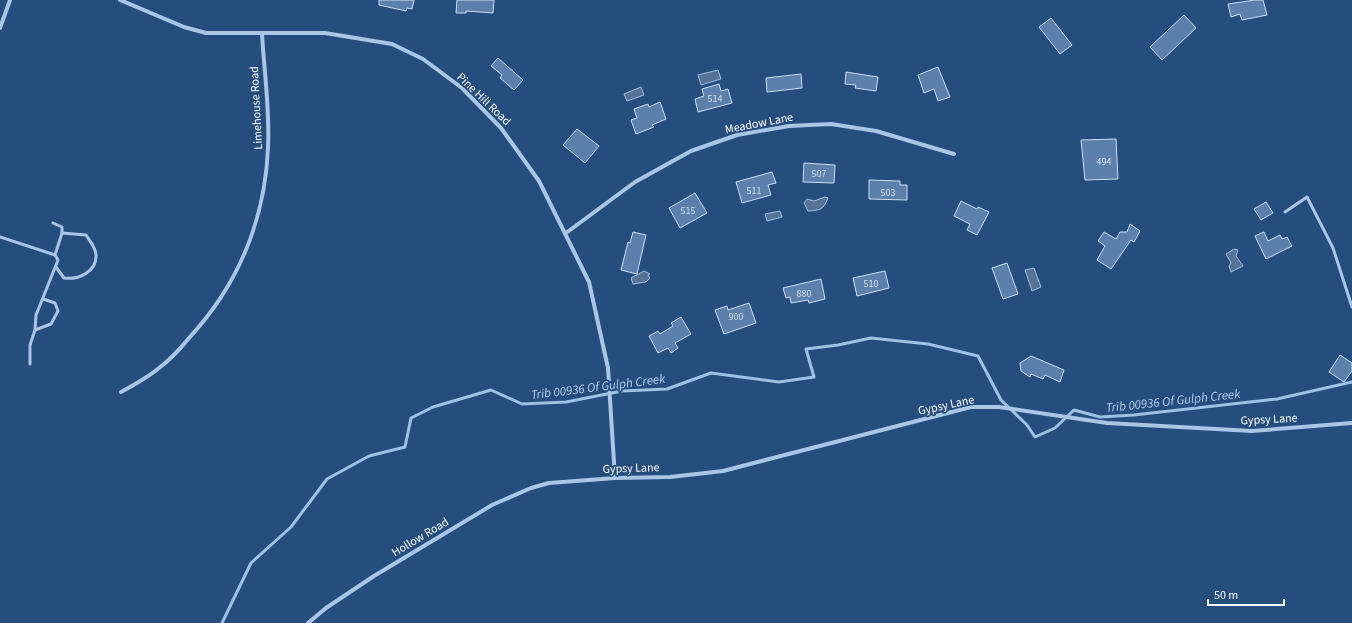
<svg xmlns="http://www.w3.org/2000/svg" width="1352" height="623" viewBox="0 0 1352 623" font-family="'Source Sans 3',sans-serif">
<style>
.water{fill:#567295;stroke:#9ec1e6}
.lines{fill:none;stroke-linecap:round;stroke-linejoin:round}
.stream{stroke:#9ec1e6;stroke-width:3}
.building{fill:#5a80ab;stroke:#cddff4}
.lane{stroke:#aac6e5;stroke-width:3}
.street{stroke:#aac6e5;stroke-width:4}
.labels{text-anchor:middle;stroke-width:3.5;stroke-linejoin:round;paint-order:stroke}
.number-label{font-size:10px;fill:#d6dfea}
.street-label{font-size:12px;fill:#fff;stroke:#254d7d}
.water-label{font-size:13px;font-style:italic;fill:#b5cfed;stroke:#254d7d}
</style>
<rect width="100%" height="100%" fill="#254d7d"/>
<!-- water -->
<g class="water">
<polygon points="718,70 721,79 701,85 698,75"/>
<polygon points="641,87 644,95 627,101 624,94"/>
<path d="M 825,197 L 828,198 C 823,210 821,210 808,211 L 804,203 L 807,199 L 814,201 Z"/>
<polygon points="780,211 782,217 767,221 765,214"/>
<polygon points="1234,249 1238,250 1236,256 1243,266 1231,272 1229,266 1231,263 1226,254"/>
<polygon points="1034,268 1041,287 1032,291 1025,270"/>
<polygon points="644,271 650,274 648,275 650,278 646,282 633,284 631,278"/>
</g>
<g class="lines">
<!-- stream -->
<polyline class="stream" points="222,623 251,563 291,527 327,479 369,456 405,447 411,418 433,407 491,390 522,404 566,402 622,391 667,389 711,373 779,382 814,377 806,349 838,345 871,338 928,344 978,356 1001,400 1027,425 1035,437 1055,428 1074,410 1100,417 1134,415 1277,399 1352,382"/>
</g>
<!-- building -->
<g class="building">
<polygon points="379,0 414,0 412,9 407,8 406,11 379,5"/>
<polygon points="457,0 494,0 493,13 466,11 466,13 456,13"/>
<polygon points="1255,0 1263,0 1267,15 1242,20 1240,14 1231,17 1228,4"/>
<polygon points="1184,15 1196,28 1162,60 1150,47"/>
<polygon points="1051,18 1072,45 1060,54 1039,27"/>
<polygon points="498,58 523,80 514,90 500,78 502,75 491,66"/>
<polygon points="938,67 950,97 938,101 934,89 924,93 918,75"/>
<polygon points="846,72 878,77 876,91 855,88 856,85 845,84"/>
<polygon points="801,74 802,88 767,92 766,78"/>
<polygon points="719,84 721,91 728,89 732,103 698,112 695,99 704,96 702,89"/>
<polygon points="660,102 666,119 652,125 654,127 636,134 631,120 637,118 634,109 648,104 649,107"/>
<polygon points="577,129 599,146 585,163 563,145"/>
<polygon points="1116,139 1118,179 1085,180 1081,140"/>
<polygon points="804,163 835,165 834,183 803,182"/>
<polygon points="772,172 776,183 768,185 771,195 742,203 736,182"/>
<polygon points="869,180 900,181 900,185 907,185 907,200 869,199"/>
<polygon points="695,193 707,213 680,228 669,208"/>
<polygon points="961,201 977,209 978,207 989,212 977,235 967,230 970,224 954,216"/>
<polygon points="1266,202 1273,213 1261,220 1254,209"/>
<polygon points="1130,224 1140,231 1134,242 1131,240 1111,269 1097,260 1105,246 1098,241 1104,232 1116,239 1120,232 1127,232"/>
<polygon points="633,232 646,235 637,274 621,270 628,242 630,243"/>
<polygon points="1264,232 1268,241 1280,235 1282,239 1287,237 1292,246 1266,259 1255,236"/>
<polygon points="1007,263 1018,294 1003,299 992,268"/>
<polygon points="885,271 889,288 857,296 853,278"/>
<polygon points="821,279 825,299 809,303 808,300 791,303 790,297 786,298 783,288"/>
<polygon points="749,303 756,323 724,334 715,310 727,306 728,310"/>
<polygon points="681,317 691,334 675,343 678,348 671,353 668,348 658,353 649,336 658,331 660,334 673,326 671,323"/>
<polygon points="1340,355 1352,363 1352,371 1344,382 1329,372"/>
<polygon points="1031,356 1064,370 1060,382 1045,375 1043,379 1031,374 1030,377 1021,371 1020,363"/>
</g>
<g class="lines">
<!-- lane -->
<g class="lane">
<polyline points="1285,212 1307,197 1333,248 1352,307"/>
<polyline points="53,223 62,227 62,233 55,255"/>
<polyline points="0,237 55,255 58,260 36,315 35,330 30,345 30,364"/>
<path d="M 56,267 L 64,278 C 78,280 97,272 96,255 C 96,248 90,241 86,235 L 62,233"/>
<polyline points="35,330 51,324 58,311 55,303 43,299"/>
</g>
<!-- street -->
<g class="street">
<polyline points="120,0 184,27 206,33 325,33 392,44 423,59 462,88 501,128 539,181 589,282 608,368 615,478"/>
<polyline points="0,28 10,0"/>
<polyline points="566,233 635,182 691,151 737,135 789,126 831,124 876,131 954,154"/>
<path d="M 121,392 C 134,385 147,378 159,368 C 170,360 180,349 189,338 C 238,285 265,220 268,148 C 270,109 264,71 262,33"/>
<polyline points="308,623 326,608 374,576 492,505 531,488 549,483 615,478 670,477 723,471 971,407 999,407 1107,423 1252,431 1352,423"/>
</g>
</g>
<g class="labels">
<!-- number labels -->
<g class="number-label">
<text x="715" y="102">514</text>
<text x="1104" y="165">494</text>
<text x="819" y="177">507</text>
<text x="754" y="194">511</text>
<text x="888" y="196">503</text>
<text x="688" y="214">515</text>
<text x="871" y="287">510</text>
<text x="804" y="297">880</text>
<text x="736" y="320">900</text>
</g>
<!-- street labels -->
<g class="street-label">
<text transform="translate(484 99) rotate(44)" y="4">Pine Hill Road</text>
<text transform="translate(256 108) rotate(-93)" y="4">Limehouse Road</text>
<text transform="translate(759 123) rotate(-11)" y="4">Meadow Lane</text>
<text transform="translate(946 405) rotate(-12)" y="4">Gypsy Lane</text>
<text transform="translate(1269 419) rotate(-3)" y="4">Gypsy Lane</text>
<text transform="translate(631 468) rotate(-2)" y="4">Gypsy Lane</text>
<text transform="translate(420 537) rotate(-31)" y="4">Hollow Road</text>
</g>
<!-- water labels -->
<g class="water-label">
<text transform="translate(598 386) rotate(-7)" y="5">Trib 00936 Of Gulph Creek</text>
<text transform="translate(1173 400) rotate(-6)" y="5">Trib 00936 Of Gulph Creek</text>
</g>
</g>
<!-- scale -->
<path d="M1208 599v6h76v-6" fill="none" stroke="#ffffff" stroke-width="2"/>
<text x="1214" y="599" font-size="12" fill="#ffffff" stroke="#254d7d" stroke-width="3" paint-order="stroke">50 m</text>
</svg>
